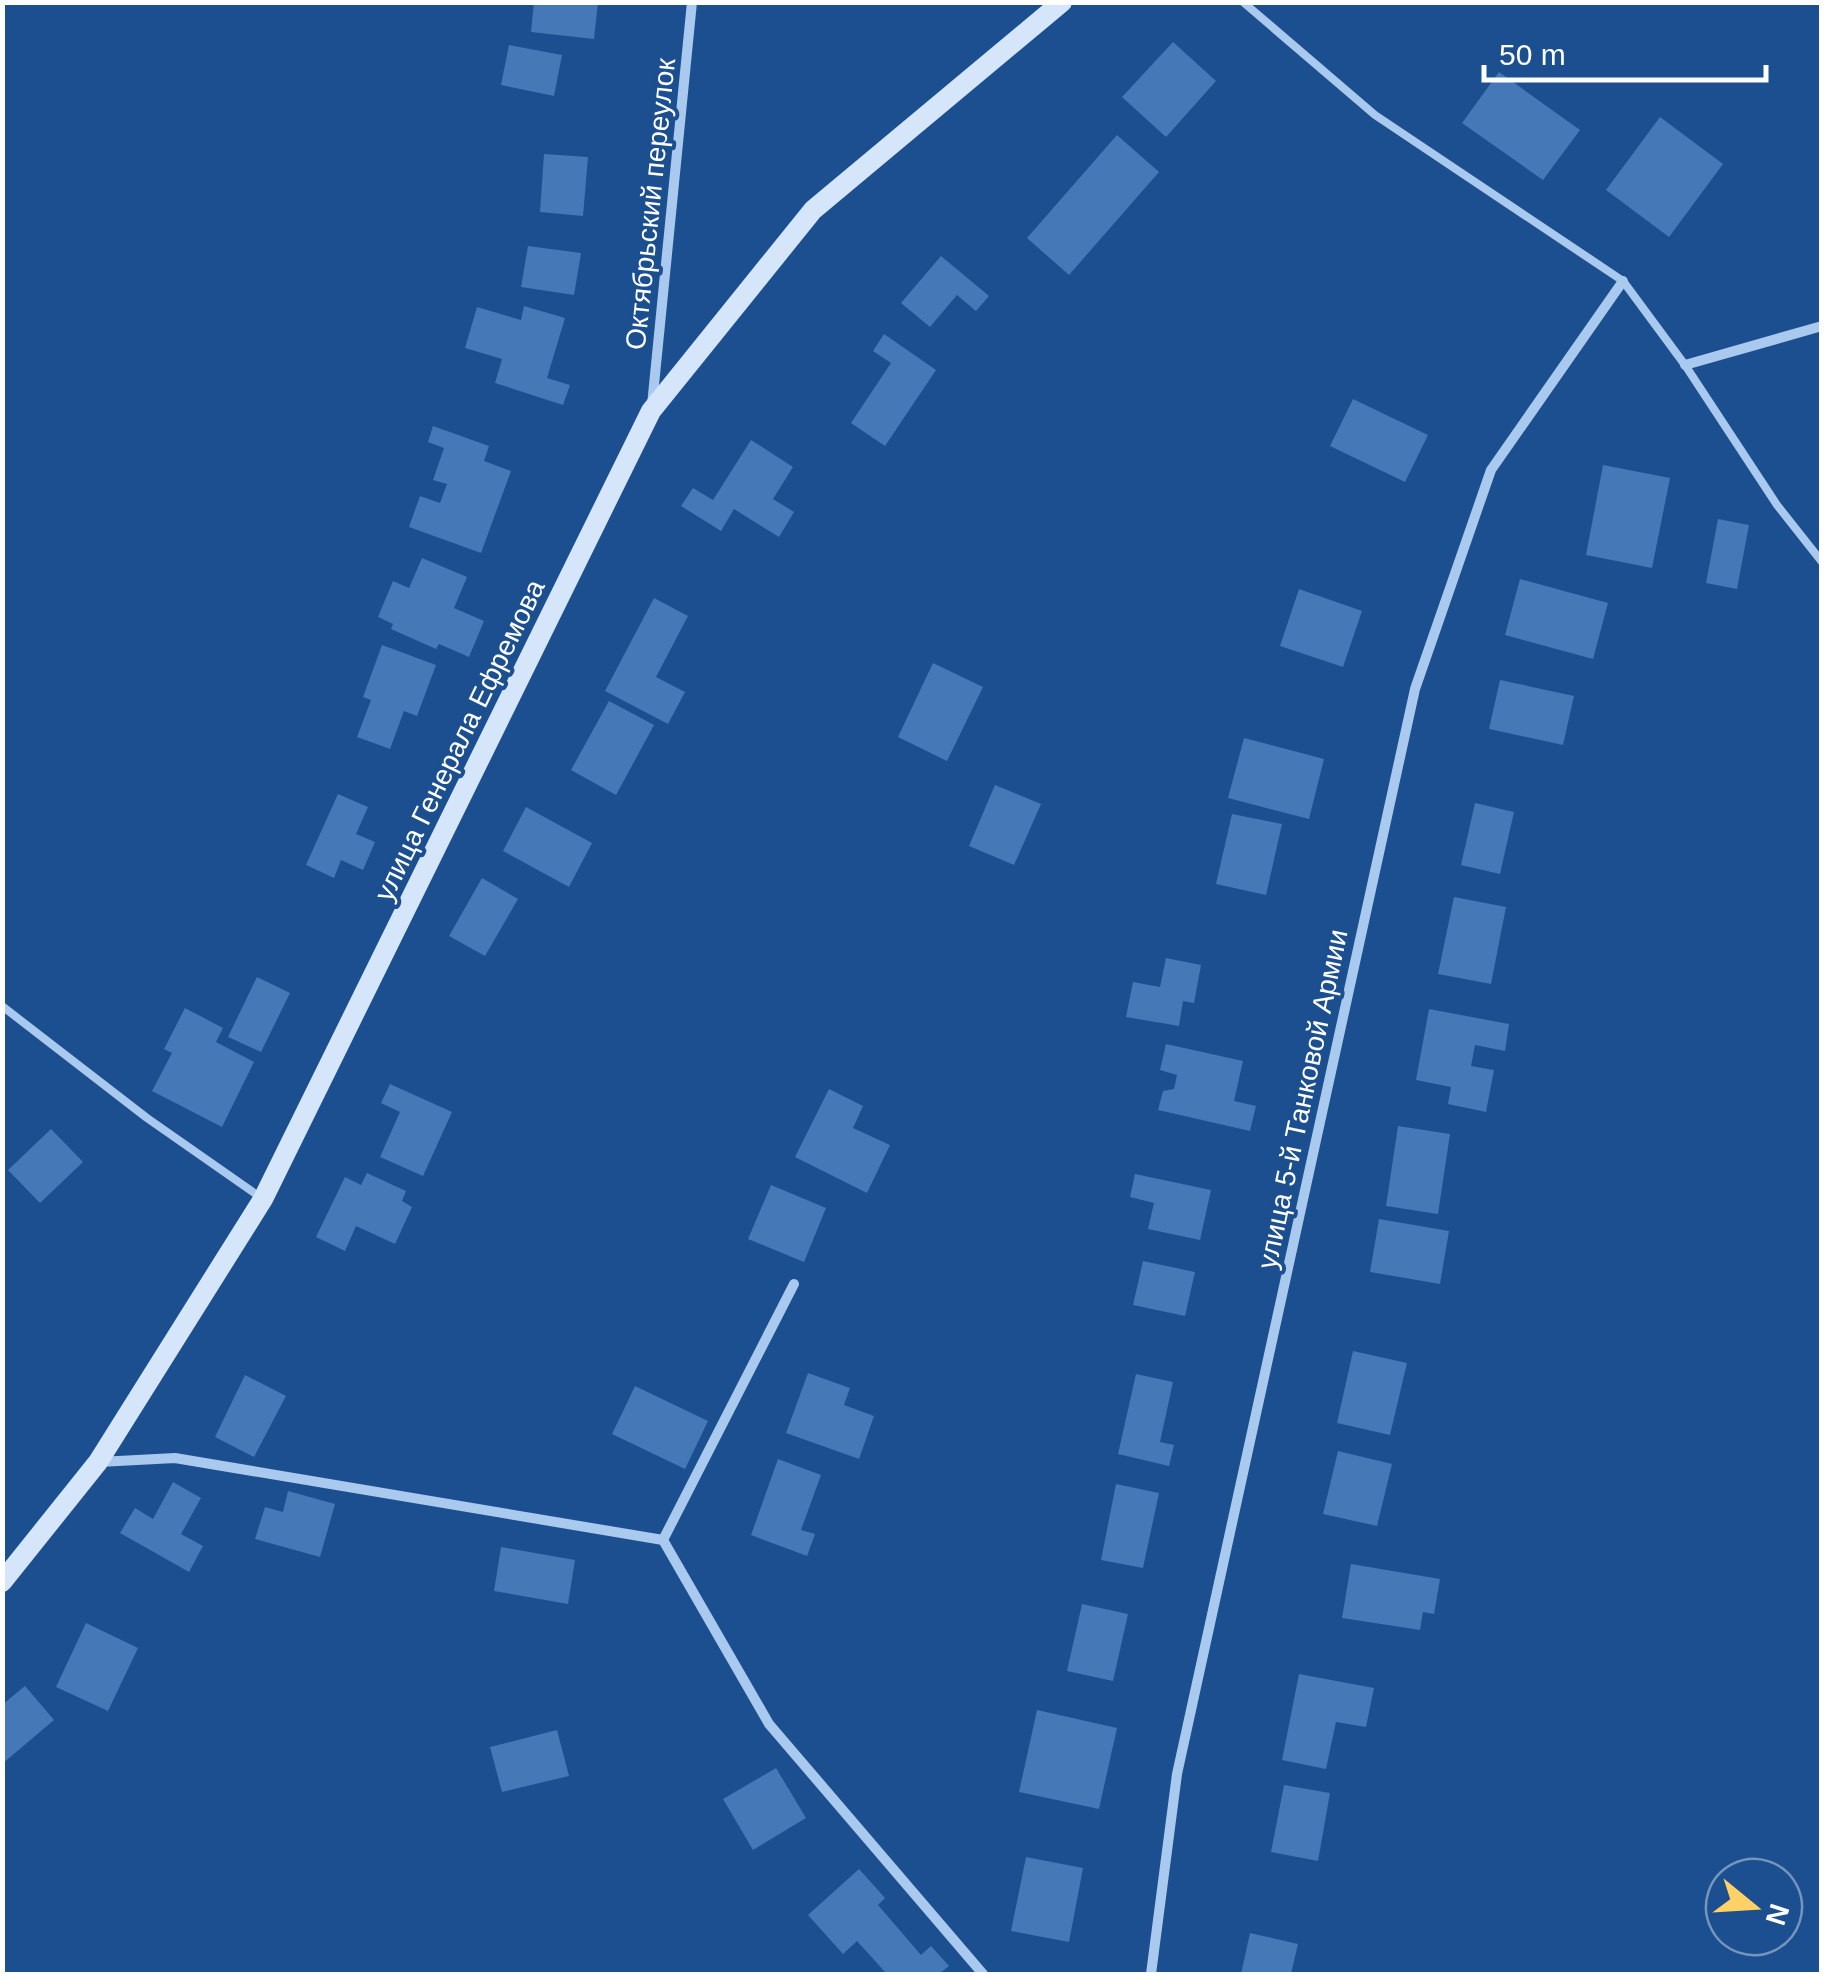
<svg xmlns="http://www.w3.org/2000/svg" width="1824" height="1977" viewBox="0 0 1824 1977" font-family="Arial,sans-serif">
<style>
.building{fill:#4478b7}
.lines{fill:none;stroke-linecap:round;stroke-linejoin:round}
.lane{stroke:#a9c9ee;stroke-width:8}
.street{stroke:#a9c9ee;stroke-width:10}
.secondary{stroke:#d6e6fa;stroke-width:20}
.labels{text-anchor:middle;stroke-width:8;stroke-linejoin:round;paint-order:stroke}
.street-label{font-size:28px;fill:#fff;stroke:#1b4f8f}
</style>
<rect width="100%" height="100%" fill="#1b4f8f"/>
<!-- building -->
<g class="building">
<polygon points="534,2 598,2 594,39 531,32"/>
<polygon points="1173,42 1216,81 1166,137 1122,97"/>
<polygon points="509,45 562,55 554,96 501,85"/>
<polygon points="1499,72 1580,130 1543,180 1462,123"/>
<polygon points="1660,117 1723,164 1669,237 1606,190"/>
<polygon points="1117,135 1159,172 1069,275 1027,238"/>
<polygon points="544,154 588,157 583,216 540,212"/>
<polygon points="528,246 581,253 574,295 521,287"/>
<polygon points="941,256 989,296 976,311 957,295 930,327 901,303"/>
<polygon points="524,306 565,318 547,378 570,385 563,405 495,383 502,359 465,348 477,307 521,320"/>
<polygon points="884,334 936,370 885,446 851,423 891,363 873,351"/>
<polygon points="1353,399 1428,435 1405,482 1330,446"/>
<polygon points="433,426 489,446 484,461 511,471 481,553 409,527 420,496 440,503 447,484 433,480 444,448 428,442"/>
<polygon points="751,440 793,467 773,499 794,512 779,537 734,509 721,531 681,506 693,488 713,500"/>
<polygon points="1603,465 1670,478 1652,568 1586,555"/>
<polygon points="1718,519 1749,525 1737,589 1706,583"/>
<polygon points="422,558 467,577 454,608 484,621 469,657 439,644 436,649 391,629 393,624 378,617 393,581 409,588"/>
<polygon points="1520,579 1608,603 1593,659 1505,635"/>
<polygon points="1299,589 1362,611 1343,667 1280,646"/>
<polygon points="654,598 688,616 656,677 685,692 668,724 605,691"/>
<polygon points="382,645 436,665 417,716 404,711 390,749 357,737 371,700 363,697"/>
<polygon points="933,663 983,687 947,761 898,737"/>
<polygon points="1500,680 1574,696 1563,745 1489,729"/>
<polygon points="609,701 654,725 616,795 571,770"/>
<polygon points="1244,738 1324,759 1309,819 1228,798"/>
<polygon points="995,785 1041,804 1014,865 969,846"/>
<polygon points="338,794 368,807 356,834 375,842 363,870 341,860 334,878 306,865"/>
<polygon points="1475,803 1514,812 1500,874 1461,865"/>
<polygon points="526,807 592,843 569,887 503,851"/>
<polygon points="1232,814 1282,824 1266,895 1216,884"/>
<polygon points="482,878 518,899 485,956 449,936"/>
<polygon points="1454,897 1506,907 1491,984 1438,974"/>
<polygon points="1166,958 1201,965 1194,1003 1183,1001 1179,1026 1126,1017 1133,982 1160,987"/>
<polygon points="257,977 290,993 261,1052 228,1037"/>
<polygon points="185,1008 223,1028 216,1042 254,1062 222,1127 152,1091 172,1053 164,1049"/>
<polygon points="1429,1009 1509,1024 1505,1051 1475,1045 1471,1066 1494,1070 1486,1112 1448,1104 1451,1087 1416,1080"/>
<polygon points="1166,1044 1243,1061 1234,1101 1256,1106 1250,1131 1158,1110 1163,1091 1174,1089 1177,1075 1160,1070"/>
<polygon points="390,1084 452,1112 423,1176 380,1157 400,1112 381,1103"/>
<polygon points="829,1089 863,1106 853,1128 890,1145 867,1193 795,1157"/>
<polygon points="1398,1126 1450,1134 1438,1214 1386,1206"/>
<polygon points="51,1129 83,1162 40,1203 8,1170"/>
<polygon points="367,1173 406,1191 402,1201 412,1207 395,1244 356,1226 345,1251 316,1237 345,1177 361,1185"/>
<polygon points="1135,1174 1211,1190 1200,1240 1148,1229 1154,1203 1130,1197"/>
<polygon points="771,1185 826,1208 804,1262 748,1239"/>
<polygon points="1379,1219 1449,1231 1440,1284 1370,1272"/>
<polygon points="1143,1261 1195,1272 1185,1316 1133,1305"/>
<polygon points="1353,1351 1407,1363 1390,1435 1337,1423"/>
<polygon points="808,1373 850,1388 844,1405 874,1416 859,1459 786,1433"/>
<polygon points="1136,1374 1173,1382 1160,1442 1174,1445 1169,1466 1118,1454"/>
<polygon points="245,1375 286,1396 254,1457 215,1437"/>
<polygon points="635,1386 708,1421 685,1469 612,1434"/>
<polygon points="1338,1451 1392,1464 1377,1526 1323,1514"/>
<polygon points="778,1459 821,1475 801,1530 815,1534 807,1556 751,1535"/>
<polygon points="173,1482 201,1498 181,1534 203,1546 189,1572 120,1533 135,1508 153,1519"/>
<polygon points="1116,1484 1159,1493 1143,1568 1101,1560"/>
<polygon points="288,1491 335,1504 320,1557 255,1539 265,1507 283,1512"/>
<polygon points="501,1547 575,1560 568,1604 494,1591"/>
<polygon points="1351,1564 1440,1579 1434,1614 1423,1612 1420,1630 1342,1618"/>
<polygon points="1082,1604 1128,1614 1113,1681 1067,1671"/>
<polygon points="86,1623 138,1648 108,1711 56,1687"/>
<polygon points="1299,1674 1374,1688 1366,1727 1336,1722 1326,1769 1282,1760"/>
<polygon points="25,1686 54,1720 2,1764 2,1705"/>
<polygon points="1037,1710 1117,1728 1099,1809 1019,1792"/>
<polygon points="557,1730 569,1776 502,1792 490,1747"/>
<polygon points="776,1768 806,1818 753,1850 723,1799"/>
<polygon points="1284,1785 1330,1793 1318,1861 1271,1852"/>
<polygon points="1026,1857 1083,1868 1069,1942 1011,1931"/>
<polygon points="859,1869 885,1898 878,1905 921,1955 931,1946 949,1966 939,1974 882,1974 885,1972 857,1941 843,1954 808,1915"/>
<polygon points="1250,1933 1298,1944 1291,1974 1241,1974"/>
</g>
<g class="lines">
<!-- lane -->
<g class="lane">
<polyline points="1243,2 1375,115 1623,281 1685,365 1777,505 1822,562"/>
<polyline points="2,1006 147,1118 260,1197"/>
</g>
<!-- street -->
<g class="street">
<polyline points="1685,365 1822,326"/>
<polyline points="652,405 692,2"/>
<polyline points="794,1284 663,1540 769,1724 983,1974"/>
<polyline points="99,1462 175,1458 663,1540"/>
<polyline points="1151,1974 1177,1774 1415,689 1491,470 1623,281"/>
</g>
<!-- secondary -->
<polyline class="secondary" points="2,1582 98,1462 263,1199 651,411 813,210 1062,2"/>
</g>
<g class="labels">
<!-- street labels -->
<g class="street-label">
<text transform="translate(650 204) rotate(-84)" y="10">Октябрьский переулок</text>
<text transform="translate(459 740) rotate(-64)" y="10">улица Генерала Ефремова</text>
<text transform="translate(1302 1099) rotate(-78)" y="10">улица 5-й Танковой Армии</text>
</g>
</g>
<!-- border -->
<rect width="1824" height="1977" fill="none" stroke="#ffffff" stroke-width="10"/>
<!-- north arrow -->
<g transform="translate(1754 1907) rotate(108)"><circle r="48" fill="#1b4f8f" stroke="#7695bc" stroke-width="2.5"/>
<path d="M0-8L18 38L0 25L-18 38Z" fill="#ffd166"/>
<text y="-15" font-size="28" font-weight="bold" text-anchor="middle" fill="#ffffff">N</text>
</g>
<!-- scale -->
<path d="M1484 65v15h282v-15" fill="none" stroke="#ffffff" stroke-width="5"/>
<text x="1499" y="65" font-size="30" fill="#ffffff" stroke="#1b4f8f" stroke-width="8" paint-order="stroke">50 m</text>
</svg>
